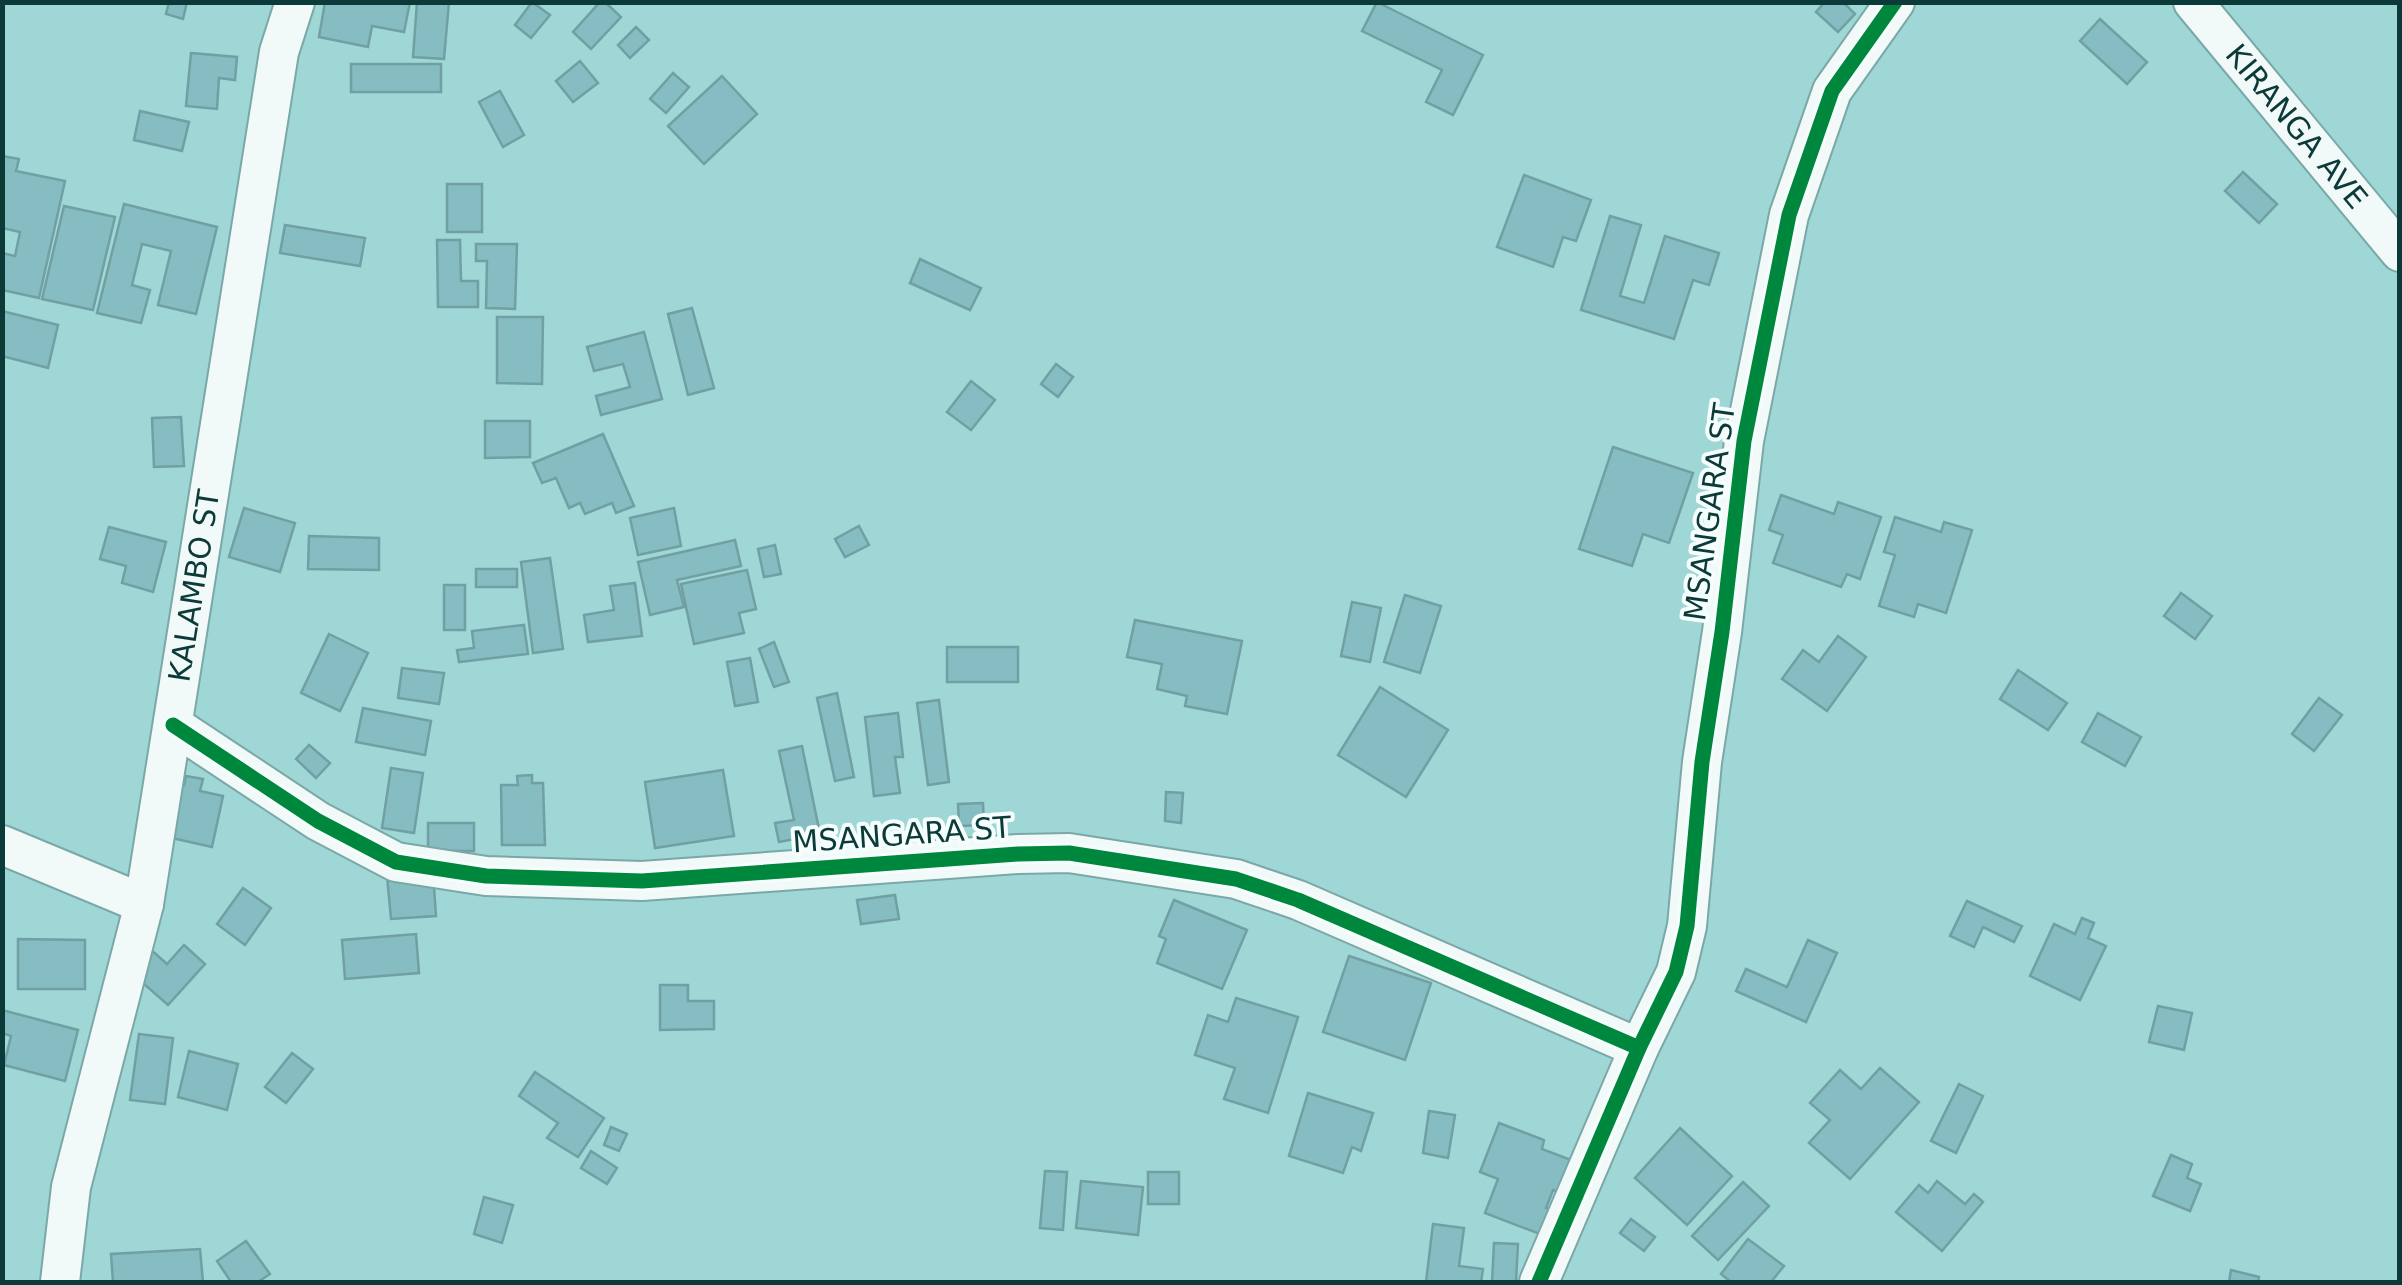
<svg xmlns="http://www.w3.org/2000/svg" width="2402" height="1285" viewBox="0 0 2402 1285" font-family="'DejaVu Sans',sans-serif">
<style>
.building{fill:#85bdc2;stroke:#71a0a3;stroke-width:2.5}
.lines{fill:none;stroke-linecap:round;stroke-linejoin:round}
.street-casing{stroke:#7aa8a7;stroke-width:42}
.street{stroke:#f1f9f9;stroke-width:38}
.cycleway-casing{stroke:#f5fefd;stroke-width:21}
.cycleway{stroke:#00873e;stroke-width:15}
.labels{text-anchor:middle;stroke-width:8;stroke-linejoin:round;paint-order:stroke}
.street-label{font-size:30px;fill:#0b3a39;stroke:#f5fefd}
</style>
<rect width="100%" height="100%" fill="#9fd7d6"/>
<!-- building -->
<g class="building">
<polygon points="169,2 187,2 183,19 166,14"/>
<polygon points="325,2 410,2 404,32 372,26 368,47 319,37"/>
<polygon points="417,2 449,2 444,59 413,57"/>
<polygon points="532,2 550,15 531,38 515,25"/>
<polygon points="600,2 605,2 621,17 591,49 573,32"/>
<polygon points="1377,2 1483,55 1453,115 1426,102 1442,70 1362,31"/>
<polygon points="1825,2 1843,2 1855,14 1838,32 1816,12"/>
<polygon points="2100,19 2147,62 2127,84 2080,41"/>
<polygon points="636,27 649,40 630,58 618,45"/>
<polygon points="191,53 237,57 235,80 219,78 217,109 186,106"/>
<polygon points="580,61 598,83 573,102 556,81"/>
<rect x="351" y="64" width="90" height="28"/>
<polygon points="673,73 689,87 666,113 650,99"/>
<polygon points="722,76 757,114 704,164 668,126"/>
<polygon points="500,91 524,135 503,147 479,102"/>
<polygon points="140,111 189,122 182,151 134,140"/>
<polygon points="2,156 19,159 16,171 65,181 39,298 2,290 2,253 15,256 20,232 2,228"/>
<polygon points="2243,172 2277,204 2259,223 2225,191"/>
<polygon points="1524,175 1591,200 1576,241 1563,237 1553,267 1497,247"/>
<rect x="447" y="184" width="35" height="48"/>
<polygon points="124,204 217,227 196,314 158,305 171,251 142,244 132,285 150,290 141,323 97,313"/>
<polygon points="64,206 115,217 93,310 42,299"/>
<polygon points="1610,216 1641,225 1620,296 1644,303 1665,236 1719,253 1709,285 1693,280 1674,339 1581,310"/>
<polygon points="285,225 365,238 360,266 280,253"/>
<polygon points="437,240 460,240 461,281 478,281 478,307 438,307"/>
<polygon points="476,244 517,244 515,309 486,308 487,261 476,261"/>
<polygon points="920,259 981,288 970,310 910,283"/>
<polygon points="692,308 714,388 688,395 668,314"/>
<polygon points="2,311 58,325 48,368 2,356"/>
<polygon points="497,317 543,317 542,384 497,383"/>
<polygon points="644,332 662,399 601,415 596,396 630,387 623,364 594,371 587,347"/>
<polygon points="1056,364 1073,377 1058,397 1041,384"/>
<polygon points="971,381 995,400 971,430 947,412"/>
<polygon points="181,417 184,466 154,467 152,418"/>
<polygon points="485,421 530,421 530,457 485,458"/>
<polygon points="603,434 634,506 616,513 612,503 585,514 580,503 569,508 556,478 542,483 533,463"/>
<polygon points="1613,447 1693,473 1669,543 1643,534 1632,566 1579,549"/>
<polygon points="1781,495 1834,514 1838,502 1881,517 1860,579 1847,574 1841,587 1773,563 1783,535 1769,530"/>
<polygon points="244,508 295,523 280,572 229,557"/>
<polygon points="674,508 681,546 638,555 630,518"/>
<polygon points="1895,517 1941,532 1944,522 1972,530 1946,613 1918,604 1914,617 1879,606 1895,555 1884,552"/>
<polygon points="859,526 869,545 845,557 835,539"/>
<polygon points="109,527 166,542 153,592 122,583 126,566 100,559"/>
<polygon points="309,536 379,538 379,570 308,569"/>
<polygon points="735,540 741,566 677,580 684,607 650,615 638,562"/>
<polygon points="775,545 781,574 764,577 758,549"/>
<polygon points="550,558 563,649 533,653 521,562"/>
<rect x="476" y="569" width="41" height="18"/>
<polygon points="747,570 756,609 739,613 744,633 694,644 681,584"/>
<polygon points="635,583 642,636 588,642 584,615 614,610 610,586"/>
<rect x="444" y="585" width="21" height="45"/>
<polygon points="2181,593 2212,616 2195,639 2164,616"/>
<polygon points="1405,595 1441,606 1420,673 1384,662"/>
<polygon points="1352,602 1381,608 1370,662 1341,656"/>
<polygon points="1135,620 1242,641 1227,714 1185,706 1187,696 1157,689 1162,664 1127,657"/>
<polygon points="524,625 528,654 459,662 457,650 474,648 472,631"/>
<polygon points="329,634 368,653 340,711 301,693"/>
<polygon points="1838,636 1866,657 1827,711 1782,679 1803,650 1819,662"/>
<polygon points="774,642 789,682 774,687 759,649"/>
<rect x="947" y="647" width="71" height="35"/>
<polygon points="750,658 758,702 735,706 727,662"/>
<polygon points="402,668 444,673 439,704 398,698"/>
<polygon points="2018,670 2067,703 2048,730 2000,699"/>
<polygon points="1380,687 1448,730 1406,797 1338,755"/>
<polygon points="837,693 854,777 835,781 817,698"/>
<polygon points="2319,698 2342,715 2314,751 2292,734"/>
<polygon points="939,700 949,782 928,785 917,703"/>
<polygon points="363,708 431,721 425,755 356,742"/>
<polygon points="898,713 903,757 895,757 900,793 874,796 865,717"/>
<polygon points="2098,713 2141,737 2125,766 2082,742"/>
<polygon points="309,745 330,763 316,778 296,759"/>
<polygon points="802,746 820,834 779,842 775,823 794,820 779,751"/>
<polygon points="391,768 423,773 414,833 382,828"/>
<polygon points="723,770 734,836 655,848 645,782"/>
<polygon points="532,775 532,783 543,783 545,845 502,845 501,785 518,785 517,776"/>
<polygon points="186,776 203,779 200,791 223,796 212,847 163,836 176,783 184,785"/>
<polygon points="1166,792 1183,793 1181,823 1165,821"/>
<polygon points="983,803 984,825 959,826 958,804"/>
<rect x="428" y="823" width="46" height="28"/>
<polygon points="433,872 436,916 391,919 387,876"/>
<polygon points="243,888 271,908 245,945 217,924"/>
<polygon points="895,895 899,919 861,924 857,900"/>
<polygon points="1174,900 1247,930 1222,989 1157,963 1166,939 1159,936"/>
<polygon points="1967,901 2022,926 2014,942 1983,927 1974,947 1950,936"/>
<polygon points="2082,918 2094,923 2088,938 2106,946 2080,1000 2030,976 2054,924 2075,934"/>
<polygon points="416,934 419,973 345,979 342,940"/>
<polygon points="18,939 85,940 85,989 18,989"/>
<polygon points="1808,940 1837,953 1806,1022 1736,991 1746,969 1787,987"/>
<polygon points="184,945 205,964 168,1005 128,970 148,947 167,964"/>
<polygon points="1349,956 1431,983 1405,1060 1323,1032"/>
<polygon points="660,985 688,985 688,1001 714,1001 714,1029 660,1030"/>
<polygon points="1236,998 1298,1017 1268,1113 1224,1099 1235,1068 1195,1055 1208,1015 1228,1022"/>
<polygon points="2158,1006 2192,1013 2184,1050 2149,1042"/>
<polygon points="2,1010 78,1030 65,1081 4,1065 11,1036 2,1033"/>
<polygon points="139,1034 173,1038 165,1104 130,1100"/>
<polygon points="189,1051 238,1064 227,1110 178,1097"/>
<polygon points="292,1053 313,1069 286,1103 265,1087"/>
<polygon points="1880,1068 1919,1102 1850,1179 1809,1143 1830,1120 1810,1103 1840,1070 1861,1089"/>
<polygon points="535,1072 604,1118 578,1157 547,1138 558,1123 519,1096"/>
<polygon points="1959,1084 1983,1096 1956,1153 1931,1141"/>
<polygon points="1308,1093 1373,1113 1361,1151 1352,1147 1343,1173 1289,1156"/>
<polygon points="1429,1111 1455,1115 1448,1158 1423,1153"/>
<polygon points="1499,1123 1544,1140 1542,1149 1584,1165 1571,1197 1553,1190 1546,1208 1555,1211 1545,1236 1485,1213 1498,1179 1480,1172"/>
<polygon points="611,1127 627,1134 619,1151 604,1145"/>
<polygon points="1680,1128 1732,1176 1687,1225 1635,1178"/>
<polygon points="591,1151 617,1168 607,1184 581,1168"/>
<polygon points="2171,1155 2192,1164 2187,1178 2201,1184 2190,1211 2153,1196"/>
<polygon points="1045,1171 1067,1172 1063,1230 1040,1228"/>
<rect x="1148" y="1172" width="31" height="32"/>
<polygon points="1081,1181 1143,1187 1138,1235 1076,1228"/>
<polygon points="1937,1181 1965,1204 1974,1194 1983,1202 1942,1251 1896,1212 1919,1185 1928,1193"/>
<polygon points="1743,1182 1769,1206 1718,1260 1692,1236"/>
<polygon points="484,1197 513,1205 502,1243 474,1234"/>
<polygon points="1631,1219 1655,1237 1644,1251 1620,1233"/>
<polygon points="1433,1224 1464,1228 1459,1266 1483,1269 1481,1282 1426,1282"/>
<polygon points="1748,1239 1784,1266 1771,1282 1731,1282 1721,1274"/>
<polygon points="246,1241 270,1274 258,1282 231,1282 217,1261"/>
<polygon points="1494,1243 1518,1244 1516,1282 1492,1282"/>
<polygon points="200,1249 203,1282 113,1282 111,1254"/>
<polygon points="2231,1270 2259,1277 2258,1282 2229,1282"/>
</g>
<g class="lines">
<!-- street casing -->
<g class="street-casing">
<g id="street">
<path id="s1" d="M 2193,2 L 2400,252"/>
<polyline points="173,725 318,821 396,862 486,876 642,881 1018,854 1069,853 1236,879 1298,900 1639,1048"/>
<polyline points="2,845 144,904"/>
<path id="s2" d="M 60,1282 L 71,1187 L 144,904 L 279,52 L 295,2"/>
<polyline points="1539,1282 1639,1048 1676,972 1687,926 1702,762 1722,632 1744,441 1789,215 1832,91 1895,2"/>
</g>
</g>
<!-- street -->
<use href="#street" class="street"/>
<!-- cycleway casing -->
<g class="cycleway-casing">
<g id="cycleway">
<polyline points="173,725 318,821 396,862 486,876 642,881 1018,854 1069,853 1236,879 1298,900 1639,1048"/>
<polyline points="1539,1282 1639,1048 1676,972 1687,926 1702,762 1722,632 1744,441 1789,215 1832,91 1895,2"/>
</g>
</g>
<!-- cycleway -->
<use href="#cycleway" class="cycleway"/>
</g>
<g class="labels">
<!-- street labels -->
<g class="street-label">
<text dy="10" stroke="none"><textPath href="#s1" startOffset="162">KIRANGA AVE</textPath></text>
<text transform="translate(1710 512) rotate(-82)" y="10">MSANGARA ST</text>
<text dy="10" stroke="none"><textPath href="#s2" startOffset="710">KALAMBO ST</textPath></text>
<text transform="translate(902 835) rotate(-4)" y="10">MSANGARA ST</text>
</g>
</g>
<!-- border -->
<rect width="2402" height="1285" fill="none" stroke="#0b3a39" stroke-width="10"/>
</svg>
